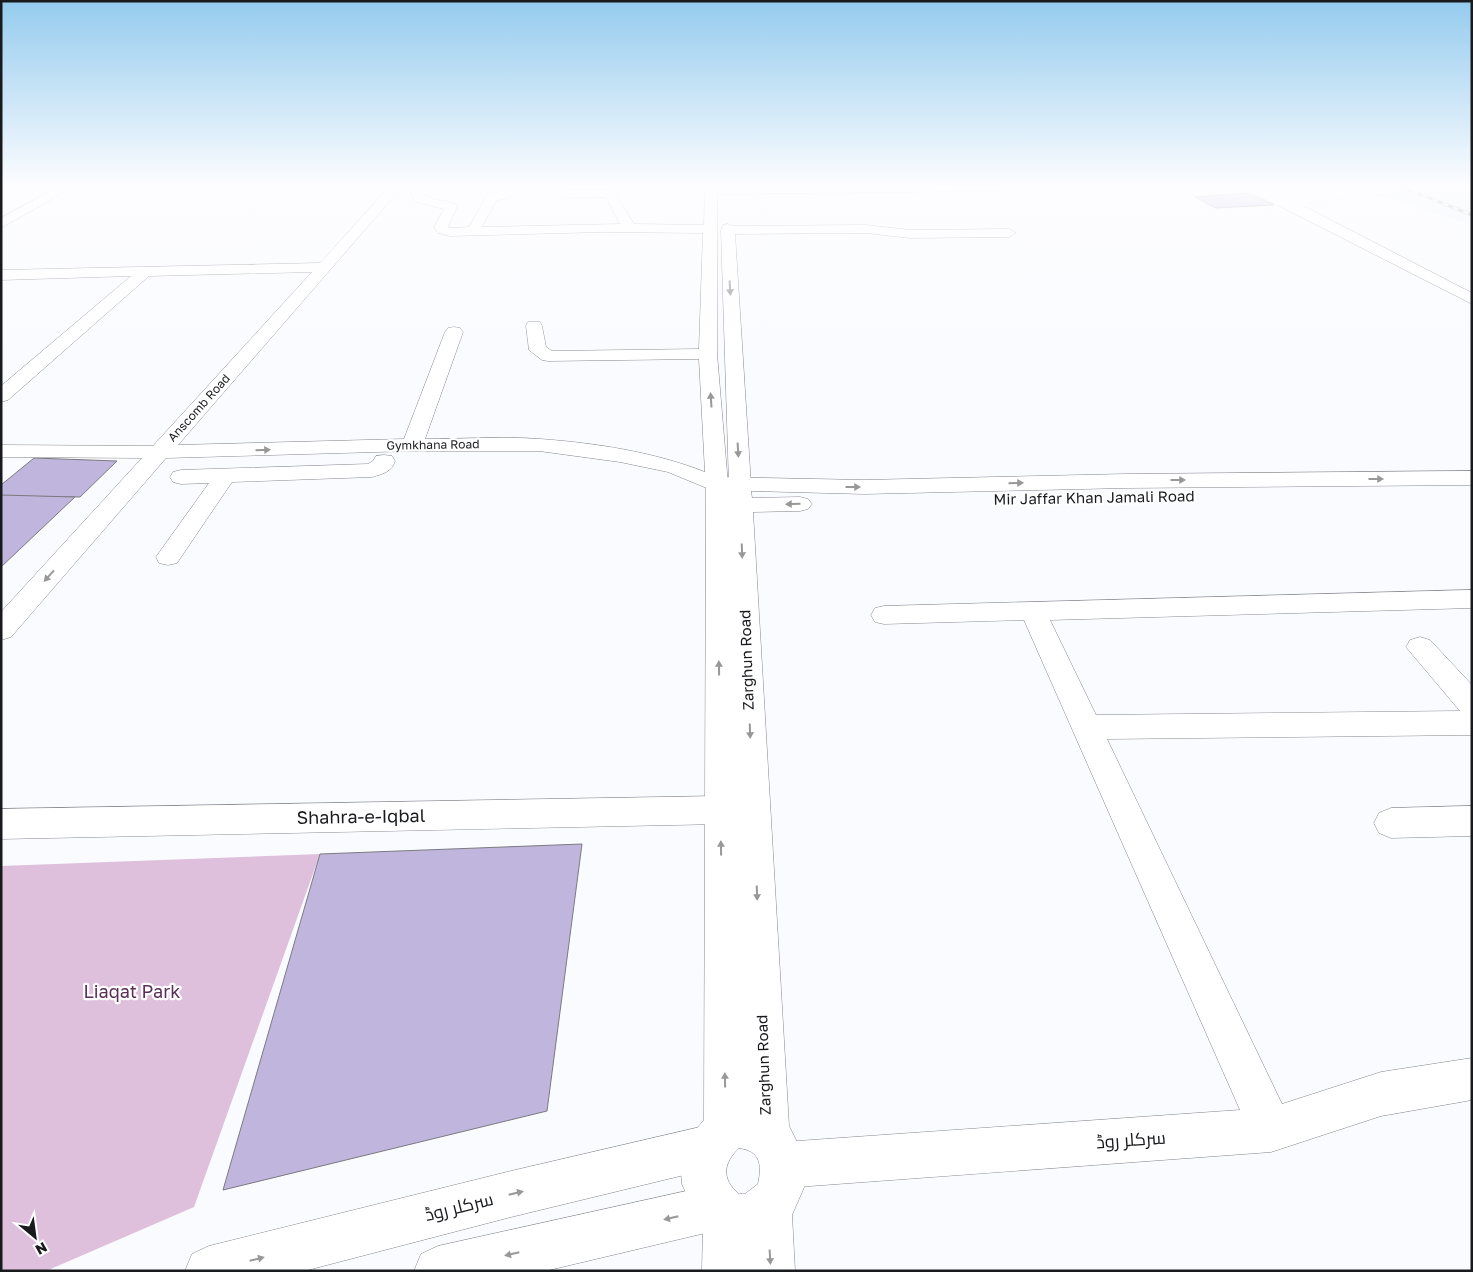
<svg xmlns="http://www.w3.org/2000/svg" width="1473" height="1272" viewBox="0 0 1473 1272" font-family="'Golos Text',Cairo,sans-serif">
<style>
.built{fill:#eaeffa}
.green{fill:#debfdc}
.building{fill:#c0b5dd;stroke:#7b7a80}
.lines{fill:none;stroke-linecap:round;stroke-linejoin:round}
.minor-casing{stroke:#84868c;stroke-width:1}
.major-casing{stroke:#84868c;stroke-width:1}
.minor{fill:#fff;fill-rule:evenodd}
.major{fill:#fff;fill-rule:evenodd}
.rail-casing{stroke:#8e8f93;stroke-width:3}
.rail{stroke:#fff;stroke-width:2;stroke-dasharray:5.5;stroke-linecap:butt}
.major-bridge-casing{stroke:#84868c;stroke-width:14;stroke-linecap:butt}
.major-bridge{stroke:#fff;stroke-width:14}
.oneway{fill:#989899}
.labels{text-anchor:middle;stroke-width:4.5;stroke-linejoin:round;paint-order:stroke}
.far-street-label{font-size:12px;fill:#191a1d;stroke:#fff}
.street-label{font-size:15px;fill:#191a1d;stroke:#fff}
.near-street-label{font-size:18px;fill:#191a1d;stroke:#fff}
.near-park-label{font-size:18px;fill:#5a2f59;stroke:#fff}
</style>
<rect width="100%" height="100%" fill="#fafbff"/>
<!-- built -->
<polygon class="built" points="1355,187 1463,187 1472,191 1472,225 1400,201 1373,195"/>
<!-- green -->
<polygon class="green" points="320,854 194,1207 46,1271 1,1271 1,866"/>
<!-- building -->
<g class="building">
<polygon points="1248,193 1274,205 1216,208 1195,197"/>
<polygon points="34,458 117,461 80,497 1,496 1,485"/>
<polygon points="1,495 75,497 1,567"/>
<polygon points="582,844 547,1111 223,1190 320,854"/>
</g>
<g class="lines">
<!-- minor casing -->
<g class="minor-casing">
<g id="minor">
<path d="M 389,187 L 402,187 L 178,445 L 404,439 L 445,332 L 448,328 L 454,327 L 460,328 L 463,332 L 425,439 C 463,439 502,436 540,439 C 595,443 654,452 705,472 L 699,359 L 548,361 L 542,360 L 529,350 L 526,326 L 528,322 L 540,322 L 542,326 L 546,347 L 552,351 L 699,349 L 703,233 L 602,232 L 450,236 L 438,233 L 434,227 L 444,209 L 416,202 L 407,187 L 419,187 C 426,203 441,198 456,204 L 457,207 L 448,227 L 451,228 L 469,227 L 487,195 L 502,191 L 505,187 L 517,187 L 510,197 L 496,201 L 482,227 L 620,224 L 606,197 L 564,198 L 558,194 L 564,190 L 613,190 L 634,224 L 704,225 L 705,187 L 717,187 L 717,354 L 728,484 L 725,489 L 717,491 L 709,489 L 668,472 L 620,462 L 539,451 L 412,451 L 166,458 L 11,637 L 1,640 L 1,612 L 142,458 L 1,457 L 1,445 L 153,446 L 312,272 L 149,276 L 8,400 L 1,402 L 1,386 L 131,276 L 1,280 L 1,270 L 320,263 Z"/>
<polygon points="726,187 1008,187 1002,191 722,194 720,191"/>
<polygon points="728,224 733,226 866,225 910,230 1009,229 1016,233 1009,237 910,238 866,233 735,234 751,485 748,490 740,492 732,490 729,485 721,230 723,225"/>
<path d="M 384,455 L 392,456 L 395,461 C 392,472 382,474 372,477 L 232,482 L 177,563 L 168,565 L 159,563 L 156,557 L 209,483 L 181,484 L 173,482 L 170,477 L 173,472 L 181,470 L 368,464 L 373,461 L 376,456 Z"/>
<polygon points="1472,590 1472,608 1050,620 1096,715 1460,711 1406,647 1410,640 1420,637 1430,640 1472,685 1472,735 1107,739 1282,1104 1381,1072 1472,1058 1472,1100 1381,1116 1271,1152 783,1188 767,1181 760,1165 767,1149 783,1142 1240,1110 1024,620 884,624 875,622 871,615 875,608 884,606"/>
<polygon points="721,796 733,800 738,810 733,820 721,824 1,839 1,809"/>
<polygon points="1472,806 1472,836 1391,838 1379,833 1374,823 1379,813 1391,808"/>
<polygon points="709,1125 725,1131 731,1147 725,1163 709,1169 511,1217 304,1271 185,1271 192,1254 209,1246 511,1171"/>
<polygon points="718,1184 735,1190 741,1207 735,1224 718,1230 545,1271 414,1271 421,1254 438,1246"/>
</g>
</g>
<!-- major casing -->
<g class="major-casing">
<g id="major">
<polygon points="58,187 73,187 1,228 1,218"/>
<polygon points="1246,187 1262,187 1292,200 1472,293 1472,304 1248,190"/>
<path d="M 1472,471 L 1472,485 L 1126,488 L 864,494 L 751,491 L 752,498 L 800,497 L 808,499 L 812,504 L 808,509 L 800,511 L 753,512 L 789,1126 L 802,1152 L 806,1168 L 805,1185 L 792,1215 L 795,1271 L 702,1271 L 703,1225 L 694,1212 L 682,1184 L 681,1172 L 682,1160 L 693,1133 L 704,1120 L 706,501 L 706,484 L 709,479 L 717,477 L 864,480 L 1126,474 ZM 739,1148 C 761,1151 762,1165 758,1184 L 745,1194 L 739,1194 C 721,1179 723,1163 739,1148 Z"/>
</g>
</g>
<!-- minor -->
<use href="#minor" class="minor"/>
<!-- major -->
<use href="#major" class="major"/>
<!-- rail casing -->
<g class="rail-casing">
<polyline id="rail" points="1402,187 1472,215"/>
</g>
<!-- rail -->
<use href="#rail" class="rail"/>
<!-- major-bridge casing -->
<g class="major-bridge-casing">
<g id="major-bridge">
<polyline points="1266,189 1290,192 1317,189"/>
<polyline points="1299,203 1299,198 1306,196 1383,187"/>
</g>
</g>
<!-- major-bridge -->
<use href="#major-bridge" class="major-bridge"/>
</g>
<!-- one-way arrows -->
<defs><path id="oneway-solid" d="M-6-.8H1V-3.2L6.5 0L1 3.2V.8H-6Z" transform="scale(1.25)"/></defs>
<g class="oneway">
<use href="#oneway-solid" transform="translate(730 288) rotate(87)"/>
<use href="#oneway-solid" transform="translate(711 400) rotate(-94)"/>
<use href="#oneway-solid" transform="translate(263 450) rotate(-2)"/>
<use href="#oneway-solid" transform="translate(738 450) rotate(87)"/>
<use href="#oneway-solid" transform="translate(1376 479)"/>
<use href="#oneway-solid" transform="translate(1178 480)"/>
<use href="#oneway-solid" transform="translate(1016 483) rotate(-1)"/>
<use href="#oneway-solid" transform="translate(853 487)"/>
<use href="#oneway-solid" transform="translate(793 504) rotate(179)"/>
<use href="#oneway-solid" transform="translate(742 551) rotate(88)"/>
<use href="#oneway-solid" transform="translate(49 576) rotate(132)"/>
<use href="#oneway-solid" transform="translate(719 668) rotate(-91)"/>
<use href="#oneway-solid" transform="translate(750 731) rotate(88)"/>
<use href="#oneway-solid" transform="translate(721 848) rotate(-91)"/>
<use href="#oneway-solid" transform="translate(757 893) rotate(88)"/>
<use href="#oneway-solid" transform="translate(725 1080) rotate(-91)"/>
<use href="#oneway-solid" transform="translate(516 1193) rotate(-13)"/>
<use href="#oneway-solid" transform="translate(671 1218) rotate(167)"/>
<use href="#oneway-solid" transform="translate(512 1254) rotate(167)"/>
<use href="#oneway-solid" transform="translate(770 1257) rotate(87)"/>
<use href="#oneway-solid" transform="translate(257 1259) rotate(-14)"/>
</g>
<!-- sky -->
<linearGradient id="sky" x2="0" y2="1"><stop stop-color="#94cbee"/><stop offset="0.51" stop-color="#fdfdff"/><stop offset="1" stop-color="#fdfdff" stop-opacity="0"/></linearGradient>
<rect width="1473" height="365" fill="url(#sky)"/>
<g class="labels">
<!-- far-street labels -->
<g class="far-street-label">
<text transform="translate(199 408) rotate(-48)" y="4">Anscomb Road</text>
<text transform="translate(433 445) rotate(-1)" y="4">Gymkhana Road</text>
</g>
<!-- street labels -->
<g class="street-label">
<text transform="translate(1094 498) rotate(-1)" y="5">Mir Jaffar Khan Jamali Road</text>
<text transform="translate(747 660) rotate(-92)" y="5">Zarghun Road</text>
<text transform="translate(764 1065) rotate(-92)" y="5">Zarghun Road</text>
</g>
<!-- near-street labels -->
<g class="near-street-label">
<text transform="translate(361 817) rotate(-1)" y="6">Shahra-e-Iqbal</text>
<text transform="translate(1131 1140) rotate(-4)" y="6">سرکلر روڈ</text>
<text transform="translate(459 1207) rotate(-14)" y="6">سرکلر روڈ</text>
</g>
<!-- near-park labels -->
<g class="near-park-label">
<text x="132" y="998">Liaqat Park</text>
</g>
</g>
<!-- border -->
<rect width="1473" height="1272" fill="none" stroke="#191a1d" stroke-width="5"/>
<!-- north arrow -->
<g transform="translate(35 1237) rotate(151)" stroke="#ffffff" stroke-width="4" paint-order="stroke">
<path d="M0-4L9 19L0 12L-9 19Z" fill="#191a1d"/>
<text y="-8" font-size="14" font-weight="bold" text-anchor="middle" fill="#191a1d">N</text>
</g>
</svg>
